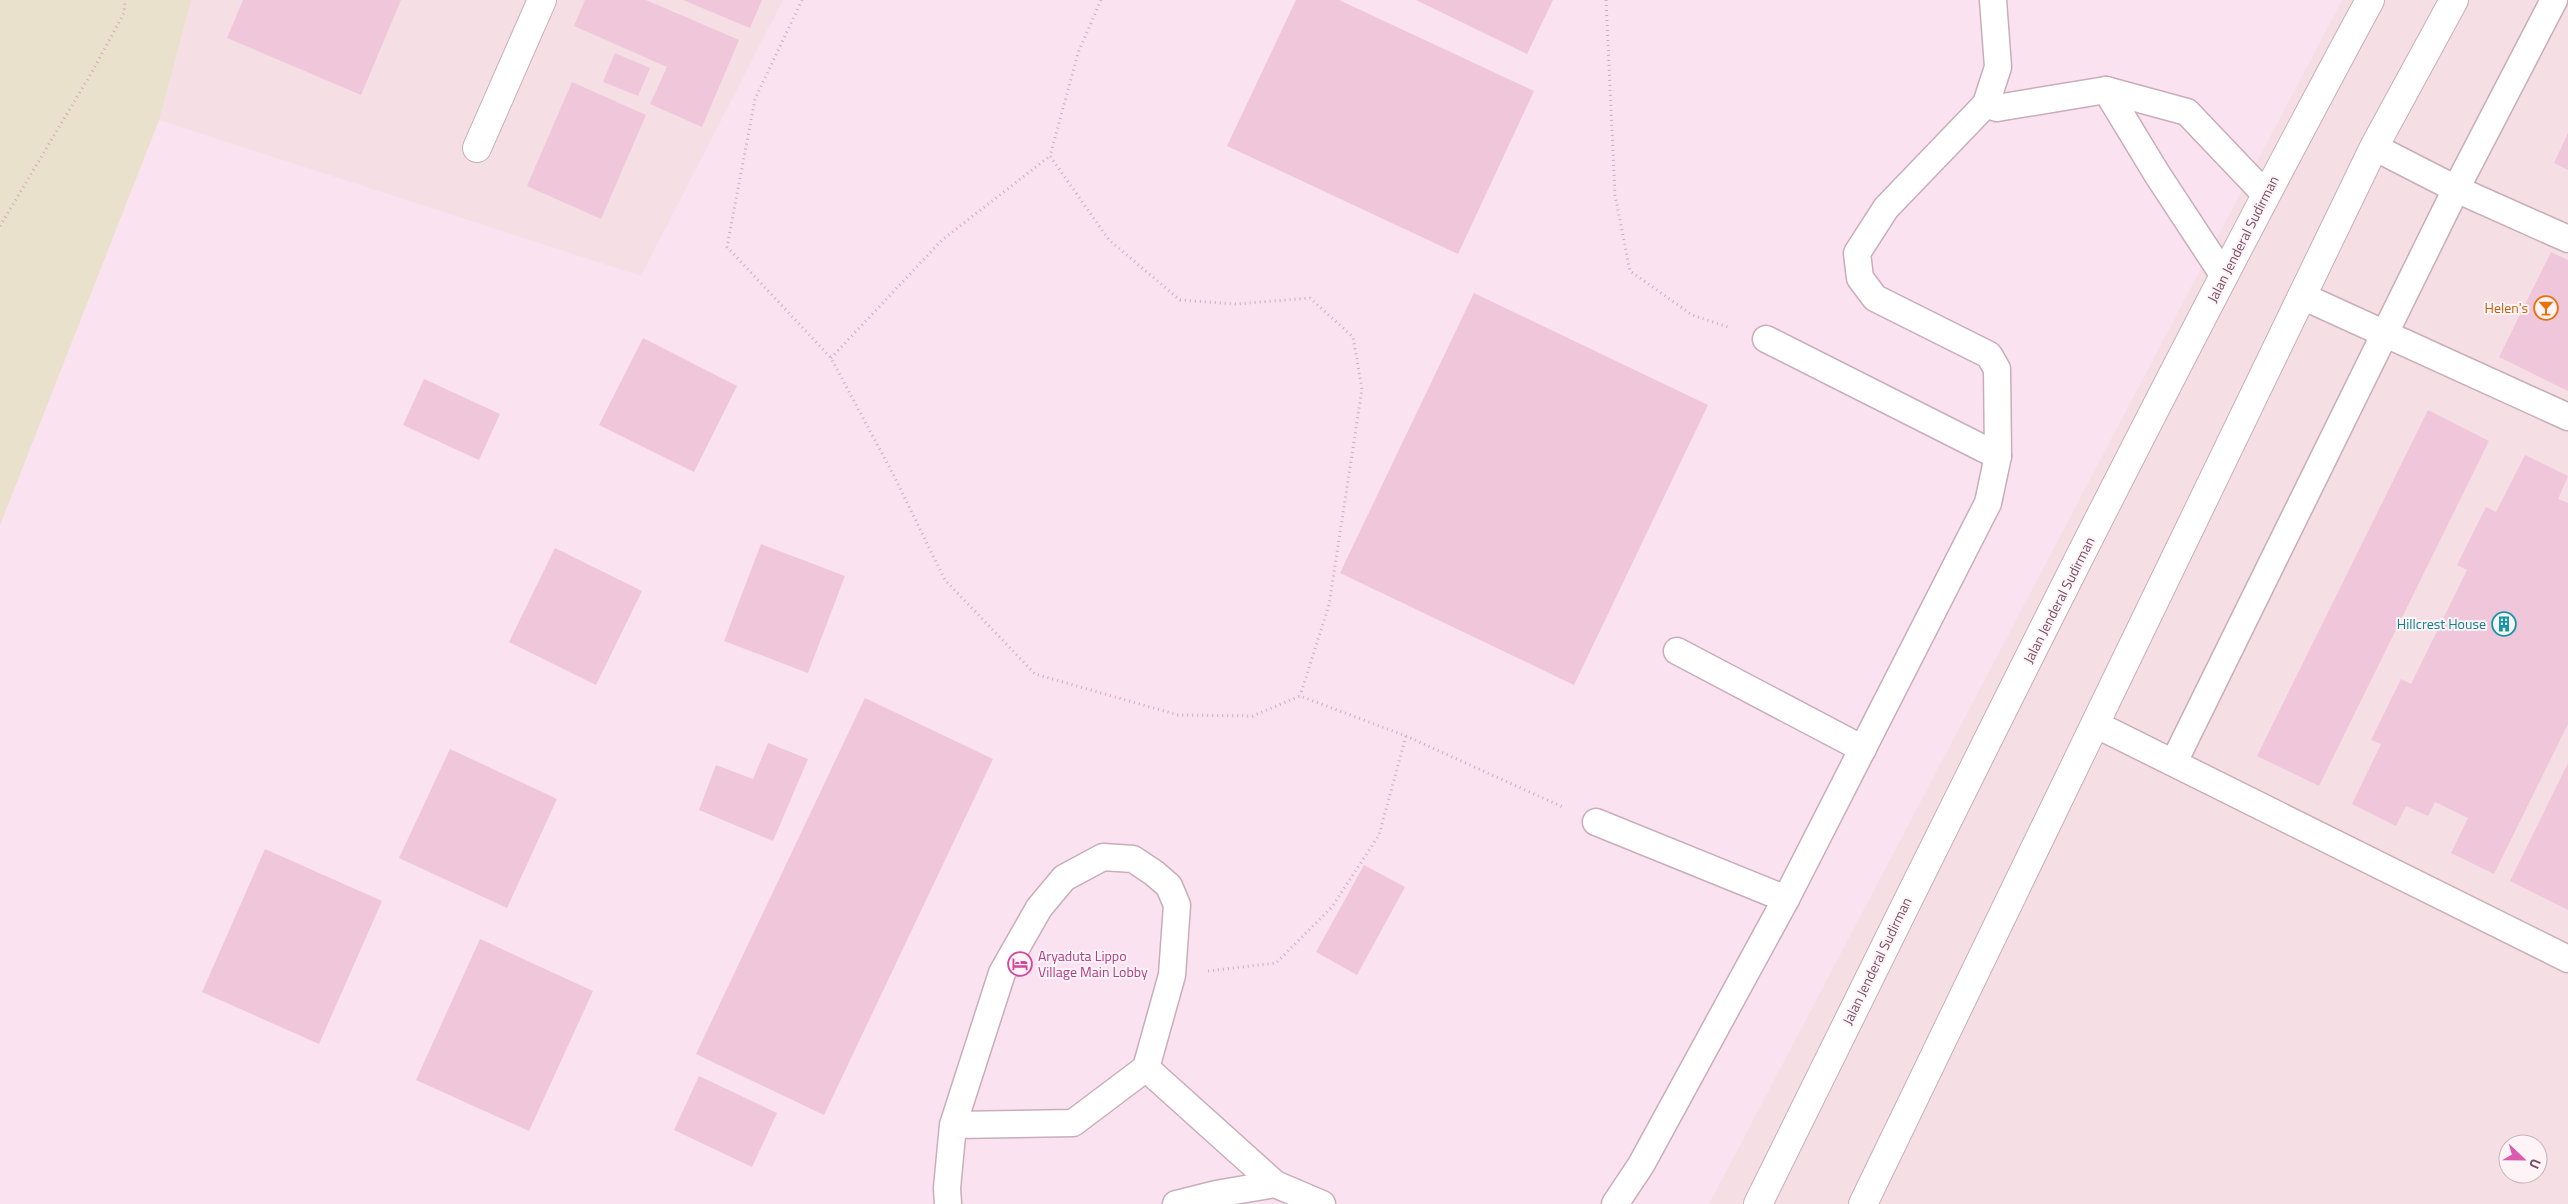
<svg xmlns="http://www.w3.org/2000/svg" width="2568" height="1204" viewBox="0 0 2568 1204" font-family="'Titillium Web',sans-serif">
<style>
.residential{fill:#f5dfe5;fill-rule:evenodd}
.commercial{fill:#fbe2f0}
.grass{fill:#e9e1cb}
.building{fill:#efc6da}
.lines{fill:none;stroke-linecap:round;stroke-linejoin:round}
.service-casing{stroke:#c9adb9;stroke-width:29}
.minor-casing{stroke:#c9adb9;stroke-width:30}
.tertiary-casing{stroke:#c9adb9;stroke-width:30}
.path{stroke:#d5a9be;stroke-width:3;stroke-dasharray:1 4;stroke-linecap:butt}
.service{stroke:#fff;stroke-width:26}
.minor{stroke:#fff;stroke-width:28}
.tertiary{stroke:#fff;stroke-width:28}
.labels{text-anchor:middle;stroke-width:4;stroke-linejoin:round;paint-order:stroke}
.street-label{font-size:14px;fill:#765064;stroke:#fef3f6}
.food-label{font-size:14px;fill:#c56008;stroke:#fef3f6;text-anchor:end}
.culture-label{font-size:14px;fill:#0d838f;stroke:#fef3f6;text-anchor:end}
.hotel-label{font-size:14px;fill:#b23c85;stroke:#fef3f6;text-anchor:start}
</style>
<rect width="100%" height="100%" fill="#fcedf1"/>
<!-- residential -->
<path class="residential" d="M 0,0 L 2568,0 L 2568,1204 L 0,1204 ZM 2508,1144 L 2538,1144 L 2538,1174 L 2508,1174 Z"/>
<!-- commercial -->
<polygon class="commercial" points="783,0 2342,0 1709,1204 0,1204 0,525 159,120 641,276"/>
<!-- grass -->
<polygon class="grass" points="0,0 191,0 159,120 0,525"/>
<!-- building -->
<g class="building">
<polygon points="243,0 401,0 361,95 227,38"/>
<polygon points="585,0 646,0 739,40 702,127 650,104 667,67 574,26"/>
<polygon points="683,0 762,0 750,28"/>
<polygon points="1296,0 1339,0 1534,91 1458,254 1227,146"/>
<polygon points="1416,0 1553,0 1527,54"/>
<polygon points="615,53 650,68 638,96 603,82"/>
<polygon points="572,82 646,115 601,219 527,186"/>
<polygon points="2568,133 2568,170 2554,163"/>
<polygon points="2551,252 2568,260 2568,391 2499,357"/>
<polygon points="1474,293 1708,405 1574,685 1340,573"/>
<polygon points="643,338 737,386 694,472 599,425"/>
<polygon points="424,379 500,414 479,460 403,425"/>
<polygon points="2428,410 2489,441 2319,786 2257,756"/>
<polygon points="2525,455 2568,476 2558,499 2568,503 2568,724 2494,874 2451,853 2468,818 2435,802 2428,816 2406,806 2396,826 2352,804 2381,744 2371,740 2401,679 2411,684 2467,570 2457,565 2486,507 2496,512"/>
<polygon points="761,544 845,576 808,673 724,641"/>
<polygon points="555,548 642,591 596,685 509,642"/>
<polygon points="865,698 993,759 824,1115 696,1054"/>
<polygon points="768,743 808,759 773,841 699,810 716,765 753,779"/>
<polygon points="450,749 557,799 507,908 399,858"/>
<polygon points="2568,763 2568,910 2510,881"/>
<polygon points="265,849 382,901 319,1044 202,992"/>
<polygon points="1364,865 1405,887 1357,975 1316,952"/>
<polygon points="480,939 593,991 529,1131 416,1080"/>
<polygon points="699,1076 777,1113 752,1167 674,1130"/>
</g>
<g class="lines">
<!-- service casing -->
<g class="service-casing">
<g id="service">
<polyline points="1993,0 1998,67 1986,104 1997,108 2106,90 2187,112 2265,194"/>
<polyline points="2106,90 2157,174 2224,276"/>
<polyline points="2374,147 2456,189 2568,239"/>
<polyline points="2302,296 2568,417"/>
<polyline points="1766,339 1998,456"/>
<polyline points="1677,651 1863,749"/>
<polyline points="2095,724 2568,959"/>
<polyline points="2174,762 2456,189 2554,0"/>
<polyline points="1596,822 1786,899"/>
<polyline points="1146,1068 1275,1184"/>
<polyline points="948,1204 947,1188 953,1125 1002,973 1039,908 1064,878 1103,857 1133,859 1154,873 1169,886 1177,905 1172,975 1146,1068 1073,1123 953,1125"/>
<polyline points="1176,1204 1216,1194 1275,1184 1322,1204"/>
<polyline points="1615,1204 1641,1165 1786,899 1988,503 1998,456 1997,369 1989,355 1875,298 1860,278 1857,253 1886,208 1986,104"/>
</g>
</g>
<!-- minor casing -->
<g class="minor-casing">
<polyline id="minor" points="477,148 542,0"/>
</g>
<!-- tertiary casing -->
<g class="tertiary-casing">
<g id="tertiary">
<path d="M 1758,1204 C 1957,800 2156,396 2370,0"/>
<polyline points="1863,1204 2374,147 2454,0"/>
</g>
</g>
<!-- path -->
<g class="path">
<polyline points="802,0 755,99 727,247 831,358 893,474 945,580 1035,674 1178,715 1253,716 1300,696 1406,736 1565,808"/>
<polyline points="1101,0 1078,53 1050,156 1109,240 1180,300 1236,304 1310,298 1353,337 1362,389 1329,605 1300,696"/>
<polyline points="1606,0 1615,195 1630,271 1692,315 1731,328"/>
<polyline points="0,226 92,72 124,13 125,0"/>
<polyline points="831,358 942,240 1050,156"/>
<polyline points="1208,971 1276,963 1332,907 1379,835 1406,736"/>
</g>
<!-- service -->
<use href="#service" class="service"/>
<!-- minor -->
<use href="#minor" class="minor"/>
<!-- tertiary -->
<use href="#tertiary" class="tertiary"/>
</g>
<!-- icons -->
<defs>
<g id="bar-ring" transform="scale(1.25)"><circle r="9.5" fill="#fef3f6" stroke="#e8710a" stroke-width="1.5"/><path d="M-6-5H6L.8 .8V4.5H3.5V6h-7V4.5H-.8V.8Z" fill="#e8710a"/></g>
<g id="building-ring" transform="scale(1.25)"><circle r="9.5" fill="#fef3f6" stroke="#0f9aa8" stroke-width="1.5"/><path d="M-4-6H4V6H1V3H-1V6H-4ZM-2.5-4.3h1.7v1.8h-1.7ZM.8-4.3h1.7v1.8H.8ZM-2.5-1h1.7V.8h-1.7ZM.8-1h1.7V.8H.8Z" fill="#0f9aa8"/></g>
<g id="hotel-ring" transform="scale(1.25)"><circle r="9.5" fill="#fef3f6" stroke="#d1479c" stroke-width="1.5"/><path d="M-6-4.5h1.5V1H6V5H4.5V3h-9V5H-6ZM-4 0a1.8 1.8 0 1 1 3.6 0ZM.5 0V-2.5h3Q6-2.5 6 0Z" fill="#d1479c"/></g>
</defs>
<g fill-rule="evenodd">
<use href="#bar-ring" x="2546" y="308"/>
<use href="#building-ring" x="2504" y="624"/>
<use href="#hotel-ring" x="1020" y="964"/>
</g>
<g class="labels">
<!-- street labels -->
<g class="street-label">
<text transform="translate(2243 239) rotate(-63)" y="5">Jalan Jenderal Sudirman</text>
<text transform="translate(2059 600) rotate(-63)" y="5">Jalan Jenderal Sudirman</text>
<text transform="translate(1877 961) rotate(-64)" y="5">Jalan Jenderal Sudirman</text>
</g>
<!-- food labels -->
<g class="food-label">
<text x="2528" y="313">Helen's</text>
</g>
<!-- culture labels -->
<g class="culture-label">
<text x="2486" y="629">Hillcrest House</text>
</g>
<!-- hotel labels -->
<g class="hotel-label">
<text x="1038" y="961">Aryaduta Lippo<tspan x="1038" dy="16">Village Main Lobby</tspan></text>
</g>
</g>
<!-- north arrow -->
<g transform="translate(2523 1159) rotate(112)"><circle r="24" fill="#fef3f6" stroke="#c8b2bc"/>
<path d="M0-4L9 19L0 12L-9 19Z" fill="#db5cae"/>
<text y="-8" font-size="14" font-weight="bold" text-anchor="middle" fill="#765064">U</text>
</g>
</svg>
